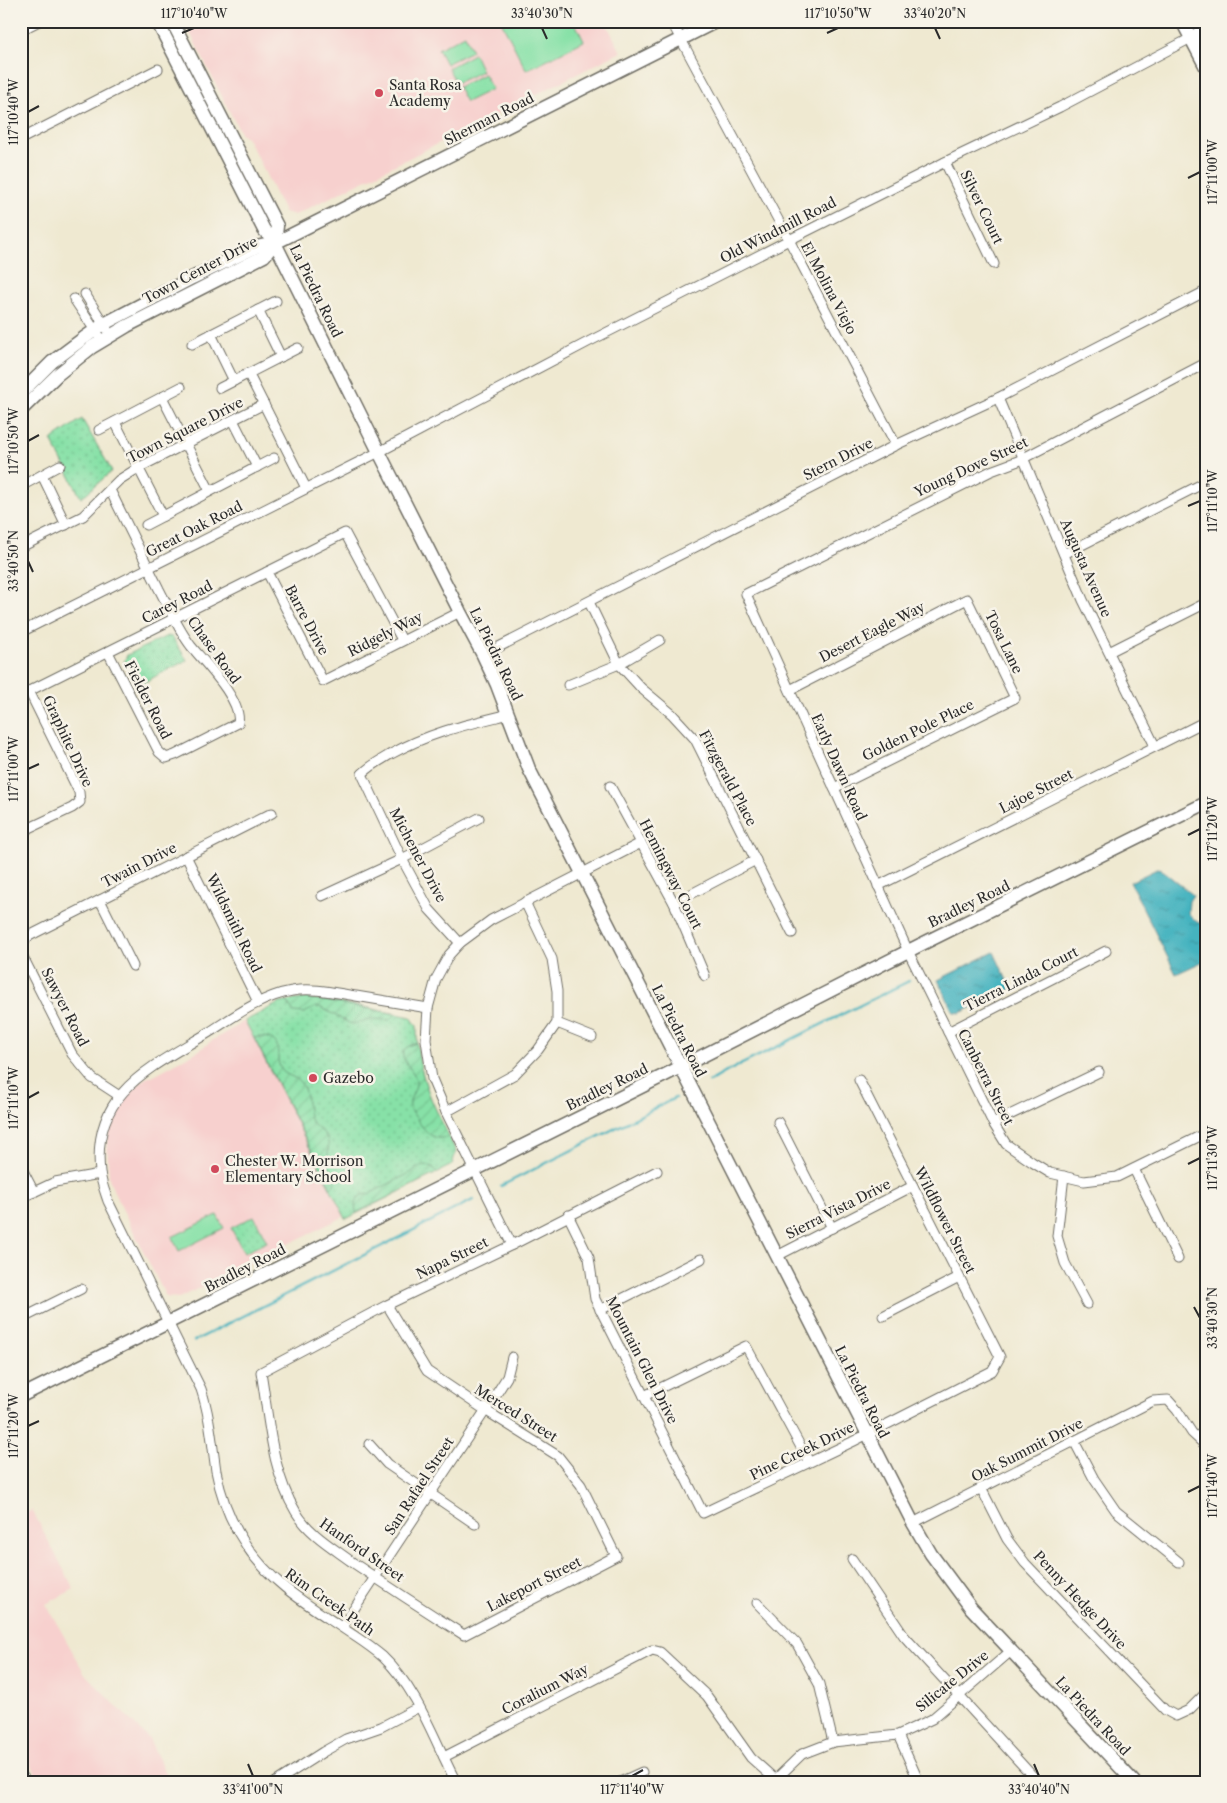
<svg xmlns="http://www.w3.org/2000/svg" width="1227" height="1803" viewBox="0 0 1227 1803" font-family="'Libre Caslon Text',serif">
<style>
.built{fill:#f7d0ce}
.grass{fill:url(#grass-dots);stroke:#598669}
.garden{fill:url(#garden-furrows);stroke:#598669}
.pitch{fill:#87e1a7;stroke:#598669}
.water{fill:url(#water-ripples);stroke:#386f75}
.lines{fill:none;stroke-linecap:round;stroke-linejoin:round}
.stream{stroke:#45b3bf;stroke-width:2.5}
.street-casing{stroke:#706e65;stroke-width:11}
.secondary-casing{stroke:#706e65;stroke-width:15}
.primary-casing{stroke:#706e65;stroke-width:16}
.street{stroke:#fff;stroke-width:9}
.secondary{stroke:#fff;stroke-width:12}
.primary{stroke:#fff;stroke-width:14}
.ticks{fill:none;stroke:#2b2b2b;stroke-width:2}
.poi-dot{fill:#d1495b;stroke:#f7f3e8;stroke-width:2}
.labels{text-anchor:middle;stroke-width:5;stroke-linejoin:round;paint-order:stroke}
.poi-label{font-size:14px;fill:#2b2b2b;stroke:#f7f3e8;text-anchor:start}
.street-label{font-size:14px;fill:#2b2b2b;stroke:#f7f3e8}
.neatline{fill:none;stroke:#2b2b2b;stroke-width:2}
.ticks-label{font-size:12px;text-anchor:middle;fill:#2b2b2b}
</style>
<defs>
<pattern id="grass-dots" width="8" height="8" patternUnits="userSpaceOnUse" patternTransform="scale(1.25)"><rect width="8" height="8" fill="#87e1a7"/><path d="M2 2h.1M6 6h.1" fill="none" stroke="#75c190" stroke-width="1.8" stroke-linecap="round"/></pattern>
<pattern id="garden-furrows" width="10" height="10" patternUnits="userSpaceOnUse" patternTransform="scale(1.25)"><rect width="10" height="10" fill="#87e1a7"/><path d="M-1 1l2-2M0 10L10 0M9 11l2-2" fill="none" stroke="#75c190"/></pattern>
<pattern id="water-ripples" width="26" height="14" patternUnits="userSpaceOnUse" patternTransform="scale(1.25)"><rect width="26" height="14" fill="#45b3bf"/><path d="M2 4q2-2 4 0t4 0M15 11q2-2 4 0t4 0" fill="none" stroke="#3a929b"/></pattern>
</defs>
<rect width="100%" height="100%" fill="#f7f3e8"/>
<filter id="ink" filterUnits="userSpaceOnUse"><feTurbulence type="fractalNoise" baseFrequency=".02" numOctaves="2"/><feDisplacementMap in="SourceGraphic" scale="10" xChannelSelector="R" yChannelSelector="G"/><feConvolveMatrix kernelMatrix="1 2 1 2 8 2 1 2 1" color-interpolation-filters="sRGB"/></filter>
<filter id="wash" filterUnits="userSpaceOnUse"><feTurbulence type="fractalNoise" baseFrequency=".0096" numOctaves="4" result="noise"/><feDisplacementMap in="SourceGraphic" scale="20" xChannelSelector="R" yChannelSelector="G"/><feGaussianBlur stdDeviation="1.12" result="paint"/><feColorMatrix in="noise" values="0 0 0 0 0 0 0 0 0 0 0 0 0 0 0 0 0 1.4 0 .05"/><feComposite in="paint" operator="in"/></filter>
<g filter="url(#wash)">
<rect width="100%" height="100%" fill="#efe9d1"/>
<!-- built -->
<g class="built">
<polygon points="184,21 605,21 621,52 295,215 284,212 256,154 246,137 241,134"/>
<polygon points="245,1021 345,1216 179,1298 166,1297 114,1192 109,1178 107,1142 110,1123 126,1096 146,1078 154,1075 200,1050 210,1042"/>
<polygon points="32,1510 74,1589 46,1604 85,1674 149,1739 170,1782 40,1782 21,1745 21,1516"/>
</g>
<!-- grass -->
<g class="grass">
<polygon points="82,419 112,471 81,498 51,440"/>
<polygon points="167,636 172,637 187,660 137,686 124,663 127,655"/>
<polygon points="308,998 360,1006 411,1017 417,1026 417,1043 419,1062 430,1100 456,1151 452,1165 346,1219 245,1021 279,1003"/>
<polygon points="254,1216 267,1242 244,1253 231,1228"/>
</g>
<!-- garden -->
<g class="garden">
<polygon points="308,998 396,1014 390,1020 371,1019 353,1024 349,1023 320,1007 316,1007 304,1013 293,1012 287,1001"/>
<path d="M 259,1037 C 287,1037 273,1056 281,1069 C 285,1076 295,1076 300,1082 C 308,1091 306,1107 310,1119 C 313,1127 321,1129 325,1135 C 331,1143 327,1153 328,1161 C 328,1168 335,1172 336,1178 C 336,1183 333,1186 331,1188 L 254,1038 Z"/>
<path d="M 417,1043 C 421,1080 432,1103 449,1136 C 434,1143 426,1132 418,1121 C 416,1117 411,1112 410,1107 C 408,1098 417,1090 416,1081 C 415,1067 386,1052 417,1043 Z"/>
<polygon points="425,1165 433,1167 437,1173 356,1213 355,1203 361,1195 369,1194 412,1172 418,1167"/>
</g>
<!-- pitch -->
<g class="pitch">
<polygon points="501,21 574,21 584,41 526,70"/>
<polygon points="465,35 472,51 446,64 438,49"/>
<polygon points="474,54 482,71 456,83 448,68"/>
<polygon points="484,74 492,89 466,102 458,87"/>
<polygon points="217,1215 224,1228 179,1251 172,1237"/>
</g>
<!-- water -->
<g class="water">
<polygon points="1159,868 1193,895 1189,901 1188,913 1197,922 1206,925 1206,960 1176,974 1130,882"/>
<polygon points="994,952 1011,989 960,1013 953,1012 938,980"/>
</g>
<g class="lines">
<!-- stream -->
<g class="stream">
<polyline points="709,1082 728,1071 909,981"/>
<polyline points="501,1186 675,1098"/>
<polyline points="194,1341 473,1200"/>
</g>
</g>
</g>
<g filter="url(#ink)">
<g class="lines">
<!-- street casing -->
<g class="street-casing">
<g id="street">
<polyline points="671,21 789,240 896,445"/>
<polyline points="21,30 39,21"/>
<polyline points="1191,38 1206,37"/>
<polyline points="21,139 158,69"/>
<polyline points="945,162 994,264"/>
<polyline points="85,294 107,329"/>
<polyline points="74,299 98,335"/>
<polyline points="258,310 281,357"/>
<polyline points="211,334 234,381"/>
<polyline points="192,344 276,301"/>
<polyline points="1206,363 1018,461 991,471 746,594 908,951 993,1123 1006,1144 1032,1162 1050,1173 1084,1181 1117,1177 1206,1133"/>
<polyline points="248,373 306,488"/>
<polyline points="220,388 298,348"/>
<polyline points="162,397 210,491"/>
<polyline points="998,398 1083,600 1155,746"/>
<polyline points="233,420 257,467"/>
<polyline points="115,422 163,516"/>
<polyline points="99,430 181,387"/>
<polyline points="42,475 66,525"/>
<polyline points="25,484 60,465"/>
<polyline points="146,525 274,458"/>
<polyline points="21,547 83,516 119,480 138,468 264,404"/>
<polyline points="1064,554 1206,482"/>
<polyline points="267,572 323,681 460,612"/>
<polyline points="589,602 619,664 641,688 672,714 695,739 792,933"/>
<polyline points="21,632 379,452 588,342 789,240 945,162 1060,107 1191,38 1206,24"/>
<path d="M 108,652 L 159,752 L 166,758 L 175,755 L 238,723 C 243,701 204,662 191,646 C 178,629 169,608 159,589 C 143,556 126,523 110,490"/>
<polyline points="1109,652 1206,603"/>
<polyline points="483,655 896,445 998,398 1206,291"/>
<polyline points="568,685 619,664 660,640"/>
<polyline points="790,690 967,599 1015,698 834,788"/>
<polyline points="21,695 345,533 402,640"/>
<polyline points="610,786 674,903 705,976"/>
<polyline points="21,832 72,808 80,802 79,792 29,691"/>
<polyline points="186,856 258,1002"/>
<polyline points="878,886 1206,721"/>
<polyline points="322,896 402,859 479,818"/>
<polyline points="100,900 133,966"/>
<polyline points="674,903 756,860"/>
<polyline points="21,943 29,936 272,813"/>
<path d="M 460,943 L 429,909 L 402,859 L 362,774 C 371,765 381,760 391,754 C 431,732 465,725 509,714"/>
<polyline points="21,944 22,955 72,1054 92,1078 118,1095"/>
<path d="M 428,1008 C 404,1004 380,1000 356,996 C 336,993 313,987 292,991 C 262,996 233,1017 208,1033 C 150,1068 91,1093 100,1172 C 101,1182 105,1192 108,1201 L 201,1389 C 210,1416 212,1443 216,1471 C 221,1497 231,1523 246,1545 C 273,1587 316,1609 356,1637 C 365,1643 375,1650 383,1657 C 418,1690 434,1740 456,1782"/>
<polyline points="557,1023 592,1037"/>
<polyline points="948,1032 1106,951"/>
<polyline points="446,1112 515,1074 538,1050 557,1023 557,991 552,959 525,902"/>
<polyline points="778,1122 832,1228"/>
<polyline points="993,1123 1099,1072"/>
<polyline points="21,1167 34,1192"/>
<polyline points="1134,1169 1178,1259"/>
<polyline points="1064,1176 1057,1236 1065,1263 1087,1304"/>
<polyline points="21,1198 55,1182 100,1174"/>
<polyline points="568,1215 589,1258 595,1299 703,1513 852,1442 992,1371 1000,1357 859,1080"/>
<polyline points="512,1245 446,1112 432,1079 426,1040 428,1008 436,979 449,955 460,943 491,920 641,843"/>
<polyline points="777,1256 913,1186"/>
<path d="M 387,1305 L 427,1371 L 485,1410 L 558,1456 L 581,1485 L 616,1556 L 464,1635 C 426,1611 389,1587 352,1562 C 332,1547 309,1534 296,1512 C 271,1471 269,1418 261,1372 L 387,1305 L 512,1245 L 657,1171"/>
<polyline points="600,1310 701,1259"/>
<polyline points="883,1316 959,1277"/>
<polyline points="21,1319 81,1289"/>
<polyline points="644,1396 746,1346 809,1462"/>
<polyline points="1074,1441 1094,1479 1116,1511 1179,1562"/>
<polyline points="369,1444 387,1464 475,1524"/>
<polyline points="981,1488 1007,1539 1025,1563 1165,1710 1176,1716 1189,1710 1206,1693"/>
<polyline points="913,1523 1153,1401 1168,1400 1177,1410 1192,1433 1206,1446"/>
<polyline points="852,1559 904,1636 1038,1782"/>
<polyline points="757,1603 797,1644 819,1684 833,1742"/>
<polyline points="342,1627 497,1393 507,1377 512,1357"/>
<polyline points="898,1735 919,1782"/>
<polyline points="444,1757 652,1650 660,1652 707,1696 751,1758 778,1782"/>
<polyline points="276,1782 323,1752 346,1739 381,1727 419,1707"/>
<polyline points="620,1782 642,1772"/>
<polyline points="773,1782 802,1754 833,1742 898,1735 932,1719 1011,1651"/>
</g>
</g>
<!-- secondary casing -->
<g class="secondary-casing">
<g id="secondary">
<polyline points="157,21 264,230 275,243 379,452 460,612 483,655 497,685 529,769 913,1523 931,1554 971,1608 1134,1782"/>
<polyline points="172,21 277,226 275,243"/>
<polyline points="1182,21 1206,67"/>
<polyline points="21,393 52,362 84,338 104,324 192,278 256,247 275,243 717,21"/>
<polyline points="21,410 57,375 92,347 127,326 264,256 275,243"/>
<polyline points="21,1396 665,1075 920,945 1206,803"/>
</g>
</g>
<!-- primary casing -->
<g class="primary-casing">
<polyline id="primary" points="21,1778 23,1782"/>
</g>
<!-- street -->
<use href="#street" class="street"/>
<!-- secondary -->
<use href="#secondary" class="secondary"/>
<!-- primary -->
<use href="#primary" class="primary"/>
</g>
</g>
<!-- ticks -->
<path class="ticks" d="M 542,28 L 547,39M 935,28 L 940,39M 182,33 L 194,28M 827,33 L 838,28M 28,112 L 39,106M 1188,178 L 1200,172M 28,441 L 39,435M 1188,506 L 1200,501M 28,561 L 33,572M 28,769 L 39,764M 1188,835 L 1200,829M 28,1098 L 39,1092M 1188,1164 L 1200,1158M 1194,1307 L 1200,1318M 28,1426 L 39,1421M 1188,1492 L 1200,1486M 248,1764 L 253,1776M 1034,1764 L 1039,1776M 632,1776 L 643,1770"/>
<!-- markers -->
<g class="poi-dot">
<circle cx="379" cy="93" r="5"/>
<circle cx="313" cy="1078" r="5"/>
<circle cx="215" cy="1169" r="5"/>
</g>
<g class="labels">
<!-- poi labels -->
<g class="poi-label">
<text x="389" y="90">Santa Rosa<tspan x="389" dy="16">Academy</tspan></text>
<text x="323" y="1083">Gazebo</text>
<text x="225" y="1166">Chester W. Morrison<tspan x="225" dy="16">Elementary School</tspan></text>
</g>
<!-- street labels -->
<g class="street-label">
<text transform="translate(489 119) rotate(-27)" y="5">Sherman Road</text>
<text transform="translate(982 207) rotate(64)" y="5">Silver Court</text>
<text transform="translate(778 230) rotate(-27)" y="5">Old Windmill Road</text>
<text transform="translate(200 270) rotate(-28)" y="5">Town Center Drive</text>
<text transform="translate(829 288) rotate(62)" y="5">El Molina Viejo</text>
<text transform="translate(316 291) rotate(64)" y="5">La Piedra Road</text>
<text transform="translate(185 430) rotate(-27)" y="5">Town Square Drive</text>
<text transform="translate(838 459) rotate(-27)" y="5">Stern Drive</text>
<text transform="translate(971 467) rotate(-25)" y="5">Young Dove Street</text>
<text transform="translate(194 529) rotate(-27)" y="5">Great Oak Road</text>
<text transform="translate(1086 568) rotate(66)" y="5">Augusta Avenue</text>
<text transform="translate(177 602) rotate(-27)" y="5">Carey Road</text>
<text transform="translate(307 620) rotate(62)" y="5">Barre Drive</text>
<text transform="translate(872 632) rotate(-27)" y="5">Desert Eagle Way</text>
<text transform="translate(385 634) rotate(-27)" y="5">Ridgely Way</text>
<text transform="translate(1004 642) rotate(64)" y="5">Tosa Lane</text>
<text transform="translate(214 650) rotate(54)" y="5">Chase Road</text>
<text transform="translate(496 654) rotate(64)" y="5">La Piedra Road</text>
<text transform="translate(148 700) rotate(63)" y="5">Fielder Road</text>
<text transform="translate(918 730) rotate(-26)" y="5">Golden Pole Place</text>
<text transform="translate(68 741) rotate(65)" y="5">Graphite Drive</text>
<text transform="translate(839 767) rotate(66)" y="5">Early Dawn Road</text>
<text transform="translate(728 778) rotate(62)" y="5">Fitzgerald Place</text>
<text transform="translate(1036 791) rotate(-27)" y="5">Lajoe Street</text>
<text transform="translate(418 855) rotate(62)" y="5">Michener Drive</text>
<text transform="translate(139 865) rotate(-27)" y="5">Twain Drive</text>
<text transform="translate(671 874) rotate(63)" y="5">Hemingway Court</text>
<text transform="translate(969 904) rotate(-26)" y="5">Bradley Road</text>
<text transform="translate(234 923) rotate(64)" y="5">Wildsmith Road</text>
<text transform="translate(1021 979) rotate(-27)" y="5">Tierra Linda Court</text>
<text transform="translate(65 1007) rotate(63)" y="5">Sawyer Road</text>
<text transform="translate(679 1031) rotate(63)" y="5">La Piedra Road</text>
<text transform="translate(986 1077) rotate(63)" y="5">Canberra Street</text>
<text transform="translate(607 1087) rotate(-26)" y="5">Bradley Road</text>
<text transform="translate(838 1209) rotate(-27)" y="5">Sierra Vista Drive</text>
<text transform="translate(945 1220) rotate(63)" y="5">Wildflower Street</text>
<text transform="translate(452 1258) rotate(-26)" y="5">Napa Street</text>
<text transform="translate(245 1268) rotate(-27)" y="5">Bradley Road</text>
<text transform="translate(642 1360) rotate(63)" y="5">Mountain Glen Drive</text>
<text transform="translate(862 1392) rotate(63)" y="5">La Piedra Road</text>
<text transform="translate(516 1413) rotate(32)" y="5">Merced Street</text>
<text transform="translate(1027 1450) rotate(-27)" y="5">Oak Summit Drive</text>
<text transform="translate(802 1451) rotate(-26)" y="5">Pine Creek Drive</text>
<text transform="translate(419 1486) rotate(-57)" y="5">San Rafael Street</text>
<text transform="translate(362 1550) rotate(35)" y="5">Hanford Street</text>
<text transform="translate(534 1584) rotate(-27)" y="5">Lakeport Street</text>
<text transform="translate(1080 1600) rotate(47)" y="5">Penny Hedge Drive</text>
<text transform="translate(330 1602) rotate(35)" y="5">Rim Creek Path</text>
<text transform="translate(952 1681) rotate(-39)" y="5">Silicate Drive</text>
<text transform="translate(545 1689) rotate(-27)" y="5">Coralium Way</text>
<text transform="translate(1093 1716) rotate(47)" y="5">La Piedra Road</text>
</g>
</g>
<!-- margin -->
<rect width="1227" height="1803" fill="none" stroke="#f7f3e8" stroke-width="55"/>
<rect x="28" y="28" width="1172" height="1748" class="neatline"/>
<g class="ticks-label">
<text x="194" y="18">117°10'40"W</text>
<text x="542" y="18">33°40'30"N</text>
<text x="838" y="18">117°10'50"W</text>
<text x="935" y="18">33°40'20"N</text>
<text transform="translate(14 112) rotate(-90)" y="4">117°10'40"W</text>
<text transform="translate(1213 172) rotate(-90)" y="4">117°11'00"W</text>
<text transform="translate(14 441) rotate(-90)" y="4">117°10'50"W</text>
<text transform="translate(1213 501) rotate(-90)" y="4">117°11'10"W</text>
<text transform="translate(14 561) rotate(-90)" y="4">33°40'50"N</text>
<text transform="translate(14 769) rotate(-90)" y="4">117°11'00"W</text>
<text transform="translate(1213 829) rotate(-90)" y="4">117°11'20"W</text>
<text transform="translate(14 1098) rotate(-90)" y="4">117°11'10"W</text>
<text transform="translate(1213 1158) rotate(-90)" y="4">117°11'30"W</text>
<text transform="translate(1213 1318) rotate(-90)" y="4">33°40'30"N</text>
<text transform="translate(14 1426) rotate(-90)" y="4">117°11'20"W</text>
<text transform="translate(1213 1486) rotate(-90)" y="4">117°11'40"W</text>
<text x="253" y="1794">33°41'00"N</text>
<text x="632" y="1794">117°11'40"W</text>
<text x="1039" y="1794">33°40'40"N</text>
</g>
</svg>
